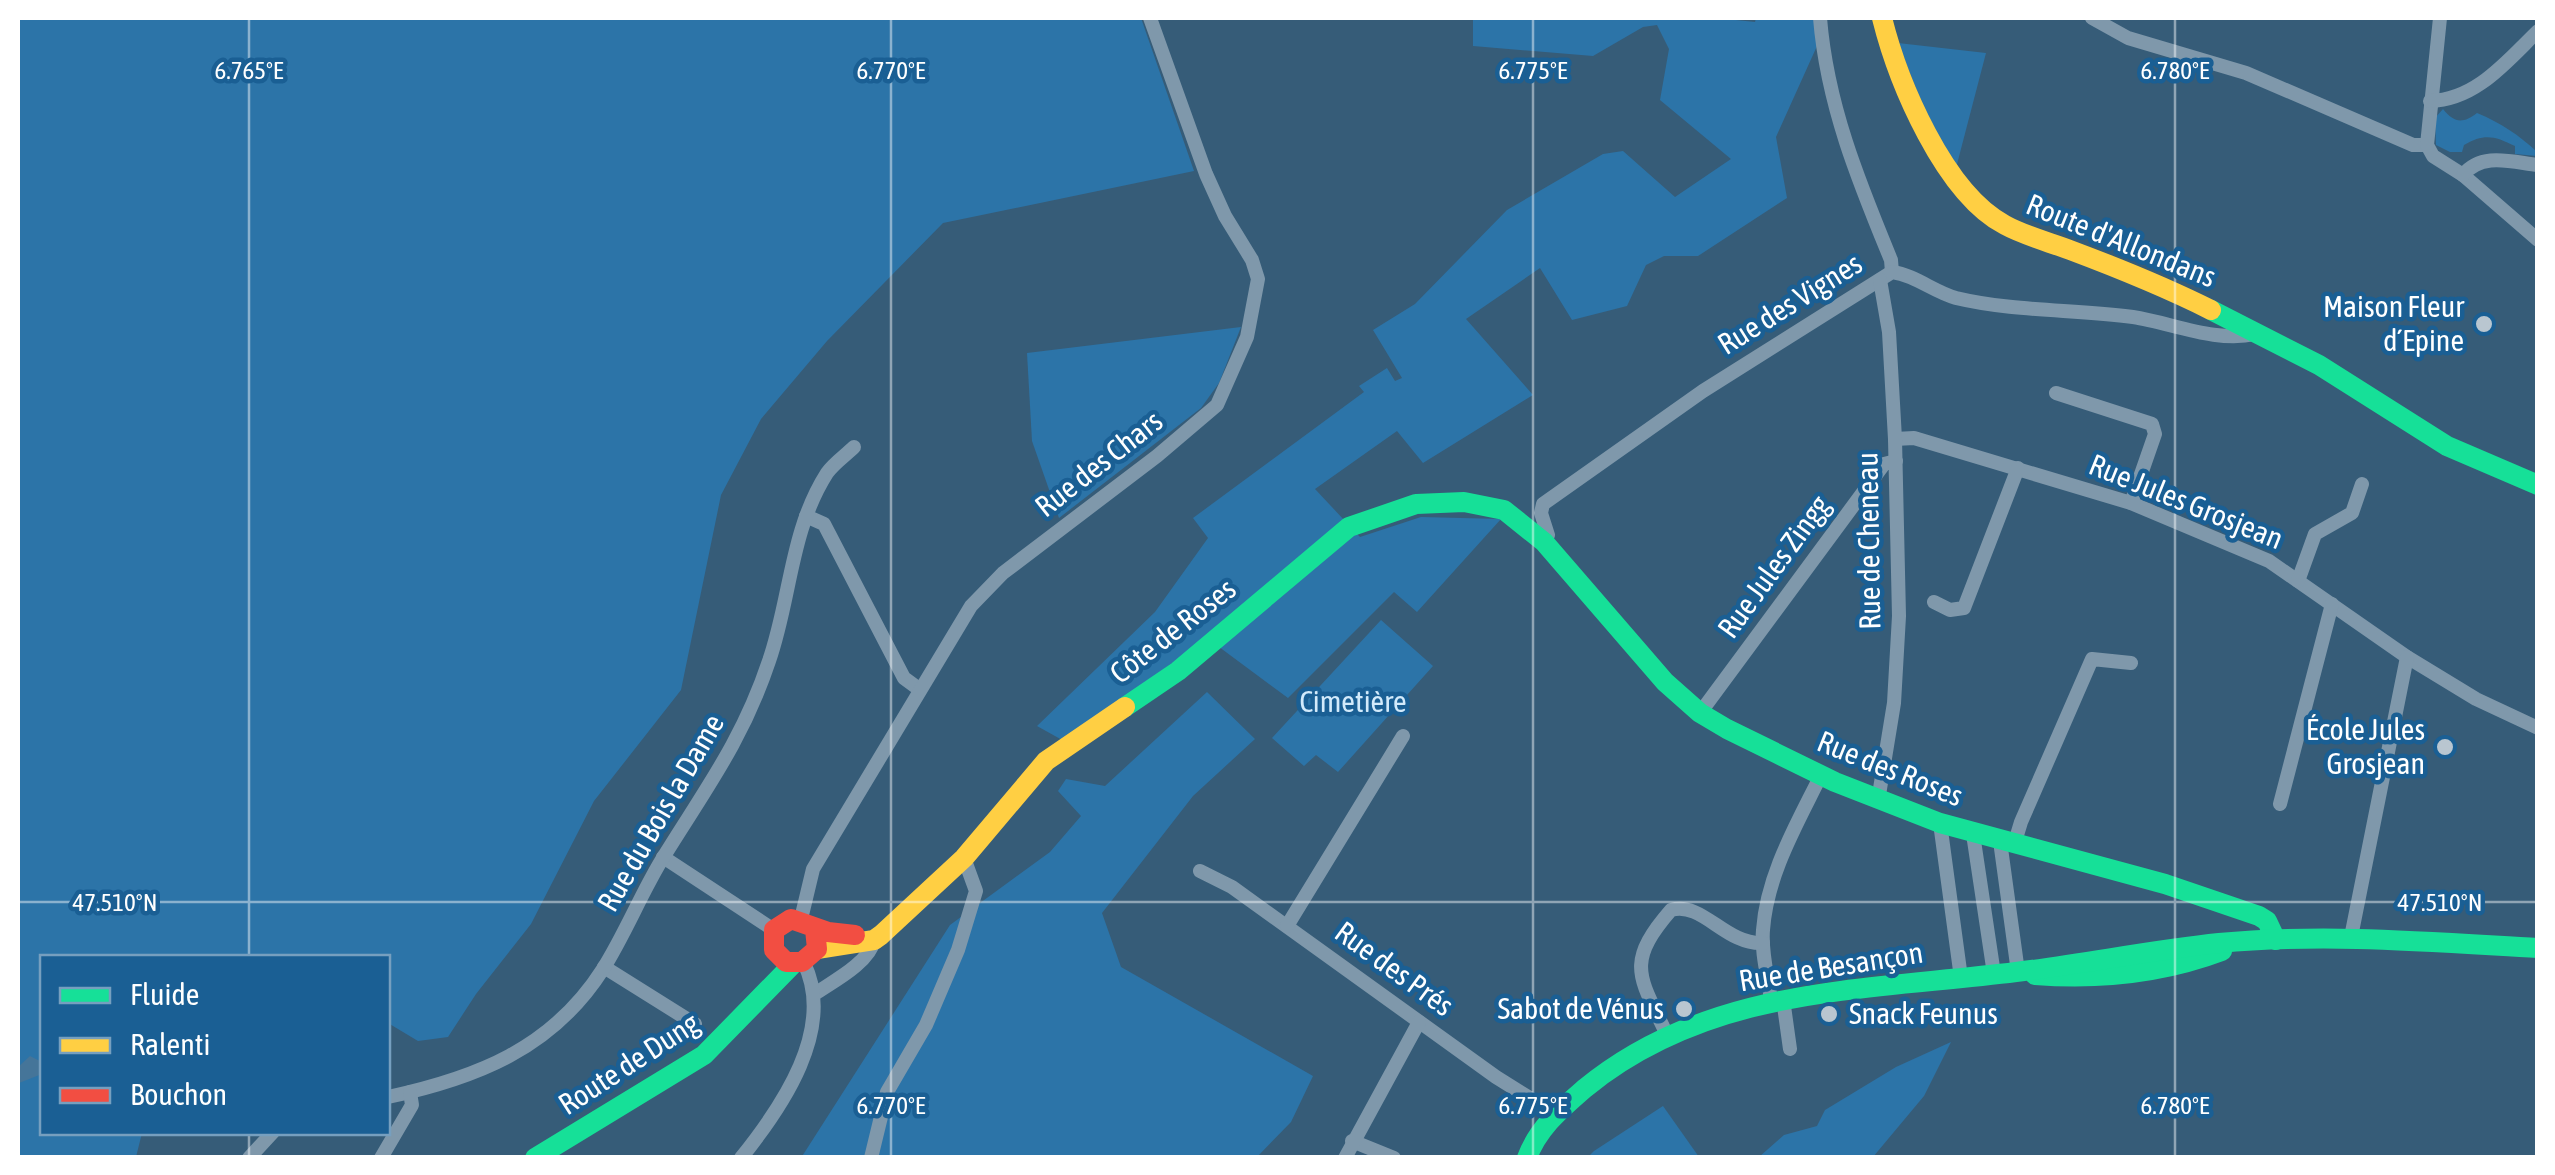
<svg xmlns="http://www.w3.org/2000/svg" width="2555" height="1175" viewBox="0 0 2555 1175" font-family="'Asap Condensed',sans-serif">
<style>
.green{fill:#2c74a8}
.water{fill:#457599}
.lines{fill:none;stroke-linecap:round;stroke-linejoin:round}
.street{stroke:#7f98ab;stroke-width:14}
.fast{stroke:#16e098;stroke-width:20}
.slow{stroke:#ffcf43;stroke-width:20}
.jam{stroke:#f24e42;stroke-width:20}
.ticks{fill:none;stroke:#fff;stroke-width:2.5;stroke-opacity:0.45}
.poi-dot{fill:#b9c6d0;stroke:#1a5f94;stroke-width:4}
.labels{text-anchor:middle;stroke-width:9;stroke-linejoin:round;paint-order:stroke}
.street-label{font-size:30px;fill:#fff;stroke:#1a5f94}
.poi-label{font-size:30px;fill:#fff;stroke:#1a5f94;text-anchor:end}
.park-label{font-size:30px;fill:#d2eafb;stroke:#1a5f94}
.ticks-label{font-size:25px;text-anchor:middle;fill:#fff;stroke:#1a5f94;stroke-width:9;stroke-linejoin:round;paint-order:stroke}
</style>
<rect width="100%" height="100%" fill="#365c78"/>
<!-- green -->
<g class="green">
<polygon points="18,18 1141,18 1194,171 943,223 827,341 761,419 721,495 681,690 594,801 531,924 476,994 448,1037 418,1041 388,1023 388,958 42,958 42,1132 142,1133 136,1157 18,1157"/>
<polygon points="1473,18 1717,18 1755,22 1756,18 1815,18 1817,46 1776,137 1787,198 1698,256 1664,256 1646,265 1627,306 1572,320 1540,268 1466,319 1533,395 1423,463 1397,431 1315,489 1360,537 1421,517 1501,519 1417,612 1394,592 1288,698 1207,638 1064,741 1037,726 1155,612 1208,538 1193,518 1364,392 1359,386 1387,368 1395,381 1402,378 1373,330 1415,304 1507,210 1603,154 1623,151 1675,197 1731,159 1660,100 1669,49 1657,25 1643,27 1593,56 1473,46"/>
<polygon points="1898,43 1986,53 1956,168 1927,116"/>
<path d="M 2443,109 C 2454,123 2463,124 2477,113 C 2501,123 2519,135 2537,152 L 2537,156 L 2515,154 L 2515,146 C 2495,136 2484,133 2464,145 L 2462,152 L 2450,152 L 2436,145 L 2435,118 Z"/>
<polygon points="1241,327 1219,383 1201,408 1059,518 1032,441 1027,353"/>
<polygon points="1381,620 1433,666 1338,772 1316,755 1304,766 1272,738"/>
<polygon points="1207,692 1255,739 1193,796 1102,913 1121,967 1313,1076 1291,1122 1257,1157 801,1158 950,925 1050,852 1081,816 1058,791 1066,779 1105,786"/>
<polygon points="1951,1042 1924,1096 1873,1157 1759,1157 1784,1135 1817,1126 1825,1110 1896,1067"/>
<polygon points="1663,1106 1699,1157 1588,1157 1594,1151"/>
</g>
<!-- water -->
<polygon class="water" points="30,1056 42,1062 42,1074 19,1083 18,1067"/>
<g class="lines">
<!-- street -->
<g class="street">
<path d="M 1820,18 C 1827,104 1858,180 1891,260 L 1892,272"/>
<polyline points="2092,18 2128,38 2246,73 2413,145 2427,145"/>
<polyline points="2440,18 2427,145 2433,156 2463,175 2538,240"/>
<path d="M 2430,101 C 2476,100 2507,61 2538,31"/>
<path d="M 2463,175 C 2482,152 2511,162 2538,165"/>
<polyline points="2056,393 2152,424 2155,434 2131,503"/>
<polyline points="1895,439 1914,438 2131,503 2269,561 2407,657 2476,699 2538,728"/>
<polyline points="806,516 824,524 904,678 919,689"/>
<path d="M 1544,542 L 1548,535 L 1541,513 L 1543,504 L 1703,391 L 1892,272 C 1915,275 1934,292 1956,298 C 2015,312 2074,309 2133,317 C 2172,323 2216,343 2255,334"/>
<polyline points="2298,581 2315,534 2352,513 2362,484"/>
<polyline points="1934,602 1950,610 1964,608 2018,468"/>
<polyline points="1700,713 1884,464 1896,461"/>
<polyline points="1878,801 1894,703 1899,616 1895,439 1889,332 1880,280"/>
<polyline points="2280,804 2332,604"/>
<polyline points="1940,823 1961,978"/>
<polyline points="1973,834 1994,974"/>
<polyline points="2000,841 2018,972"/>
<polyline points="2014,845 2021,822 2092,659 2131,663"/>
<polyline points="663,857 774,930"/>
<polyline points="1200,871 1232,887 1496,1077 1533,1100 1552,1116"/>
<polyline points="801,919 813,869 971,606 1003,573 1157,456 1217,405 1247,337 1258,279 1252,260 1225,216 1206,174 1150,18"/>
<polyline points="1287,926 1403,736"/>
<polyline points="2351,937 2407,657"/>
<polyline points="604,967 695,1024"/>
<path d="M 816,993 C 834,981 870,962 874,940"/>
<polyline points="1783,999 1790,1049"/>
<path d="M 1771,1000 C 1768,977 1761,953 1763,930 C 1767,874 1797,824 1821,775"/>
<path d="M 1667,1035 C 1640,977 1624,964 1671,910 C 1703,901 1725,945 1763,943"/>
<path d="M 388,1097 C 476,1078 552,1049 603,969 C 625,934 640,896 661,861 C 704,791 742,742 769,661 C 791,598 790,531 827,473 C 834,463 846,455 854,447"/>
<polyline points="1352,1141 1394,1158"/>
<polyline points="249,1158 273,1132"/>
<polyline points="381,1158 412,1105 410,1092"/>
<path d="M 741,1158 C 782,1107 836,1029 804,963"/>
<polyline points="871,1158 887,1092 926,1025 958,950 976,891 964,858"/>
<polyline points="1345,1158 1419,1022"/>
</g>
<!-- fast -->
<g class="fast">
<polyline points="2211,310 2319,365 2447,446 2538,485"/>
<polyline points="1125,707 1178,671 1349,527 1416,504 1464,502 1504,510 1544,542 1665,682 1700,713 1727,729 1835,782 1940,823 2165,884 2259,916 2267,921 2276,940"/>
<path d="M 2035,975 C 2100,980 2161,974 2222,951"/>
<polyline points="535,1158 704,1055 792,965"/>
<path d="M 1527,1158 C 1538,1128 1560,1110 1584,1089 C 1709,986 1864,991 2016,972 C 2084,964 2151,950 2219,943 C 2326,933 2432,942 2538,948"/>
</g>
<!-- slow -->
<g class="slow">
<path d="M 1882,18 C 1898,82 1944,193 2005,225 C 2025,236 2049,242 2070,250 C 2118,268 2165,287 2211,310"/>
<polyline points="817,949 874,940 881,935 964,858 1046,761 1125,707"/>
</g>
<!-- jam -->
<polyline class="jam" points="815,929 817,949 802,962 786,962 774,950 774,930 791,919 828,932 855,935"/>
</g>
<!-- ticks -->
<path class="ticks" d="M 249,18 L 249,958M 891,18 L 891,1158M 1533,18 L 1533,1158M 2175,18 L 2175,1158M 18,902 L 2538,902M 249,1132 L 249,1158"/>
<!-- markers -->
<g class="poi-dot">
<circle cx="2484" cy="324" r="10"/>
<circle cx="2445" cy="747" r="10"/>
<circle cx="1684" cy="1009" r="10"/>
<circle cx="1829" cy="1014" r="10"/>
</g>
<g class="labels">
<!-- street labels -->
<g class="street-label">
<text transform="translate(2121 241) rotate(22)" y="10">Route d'Allondans</text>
<text transform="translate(1790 304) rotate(-32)" y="10">Rue des Vignes</text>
<text transform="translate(1099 464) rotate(-38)" y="10">Rue des Chars</text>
<text transform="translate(2186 502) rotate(22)" y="10">Rue Jules Grosjean</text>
<text transform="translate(1869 541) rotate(-91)" y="10">Rue de Cheneau</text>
<text transform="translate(1774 567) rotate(-54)" y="10">Rue Jules Zingg</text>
<text transform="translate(1173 631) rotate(-38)" y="10">Côte de Roses</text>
<text transform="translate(1890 769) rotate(22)" y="10">Rue des Roses</text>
<text transform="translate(661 813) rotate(-60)" y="10">Rue du Bois la Dame</text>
<text transform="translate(1831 967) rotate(-9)" y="10">Rue de Besançon</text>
<text transform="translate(1394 969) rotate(36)" y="10">Rue des Prés</text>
<text transform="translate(629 1064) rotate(-33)" y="10">Route de Dung</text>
</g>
<!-- poi labels -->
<g class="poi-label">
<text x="2464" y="317">Maison Fleur<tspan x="2464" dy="34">d´Epine</tspan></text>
<text x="2425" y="740">École Jules<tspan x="2425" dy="34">Grosjean</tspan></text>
<text x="1664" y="1019">Sabot de Vénus</text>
<text x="1849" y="1024" text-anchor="start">Snack Feunus</text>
</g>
<!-- park labels -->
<g class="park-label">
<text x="1353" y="712">Cimetière</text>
</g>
</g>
<g class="ticks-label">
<text x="249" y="79">6.765°E</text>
<text x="891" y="79">6.770°E</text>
<text x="1533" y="79">6.775°E</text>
<text x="2175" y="79">6.780°E</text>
<text x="115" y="911">47.510°N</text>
<text x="2440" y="911">47.510°N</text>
<text x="891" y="1114">6.770°E</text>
<text x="1533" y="1114">6.775°E</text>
<text x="2175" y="1114">6.780°E</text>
</g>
<!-- border -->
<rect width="2555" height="1175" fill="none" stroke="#ffffff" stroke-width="40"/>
<!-- legend -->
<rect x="40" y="955" width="350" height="180" fill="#1a5f94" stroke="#769fbf" stroke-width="2.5"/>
<rect x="60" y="988" width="50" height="15" fill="#16e098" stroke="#769fbf" stroke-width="2.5"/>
<text x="130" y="1005" font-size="30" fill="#ffffff">Fluide</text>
<rect x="60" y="1038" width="50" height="15" fill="#ffcf43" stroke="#769fbf" stroke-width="2.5"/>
<text x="130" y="1055" font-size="30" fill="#ffffff">Ralenti</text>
<rect x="60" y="1088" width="50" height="15" fill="#f24e42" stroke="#769fbf" stroke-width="2.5"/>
<text x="130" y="1105" font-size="30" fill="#ffffff">Bouchon</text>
</svg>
